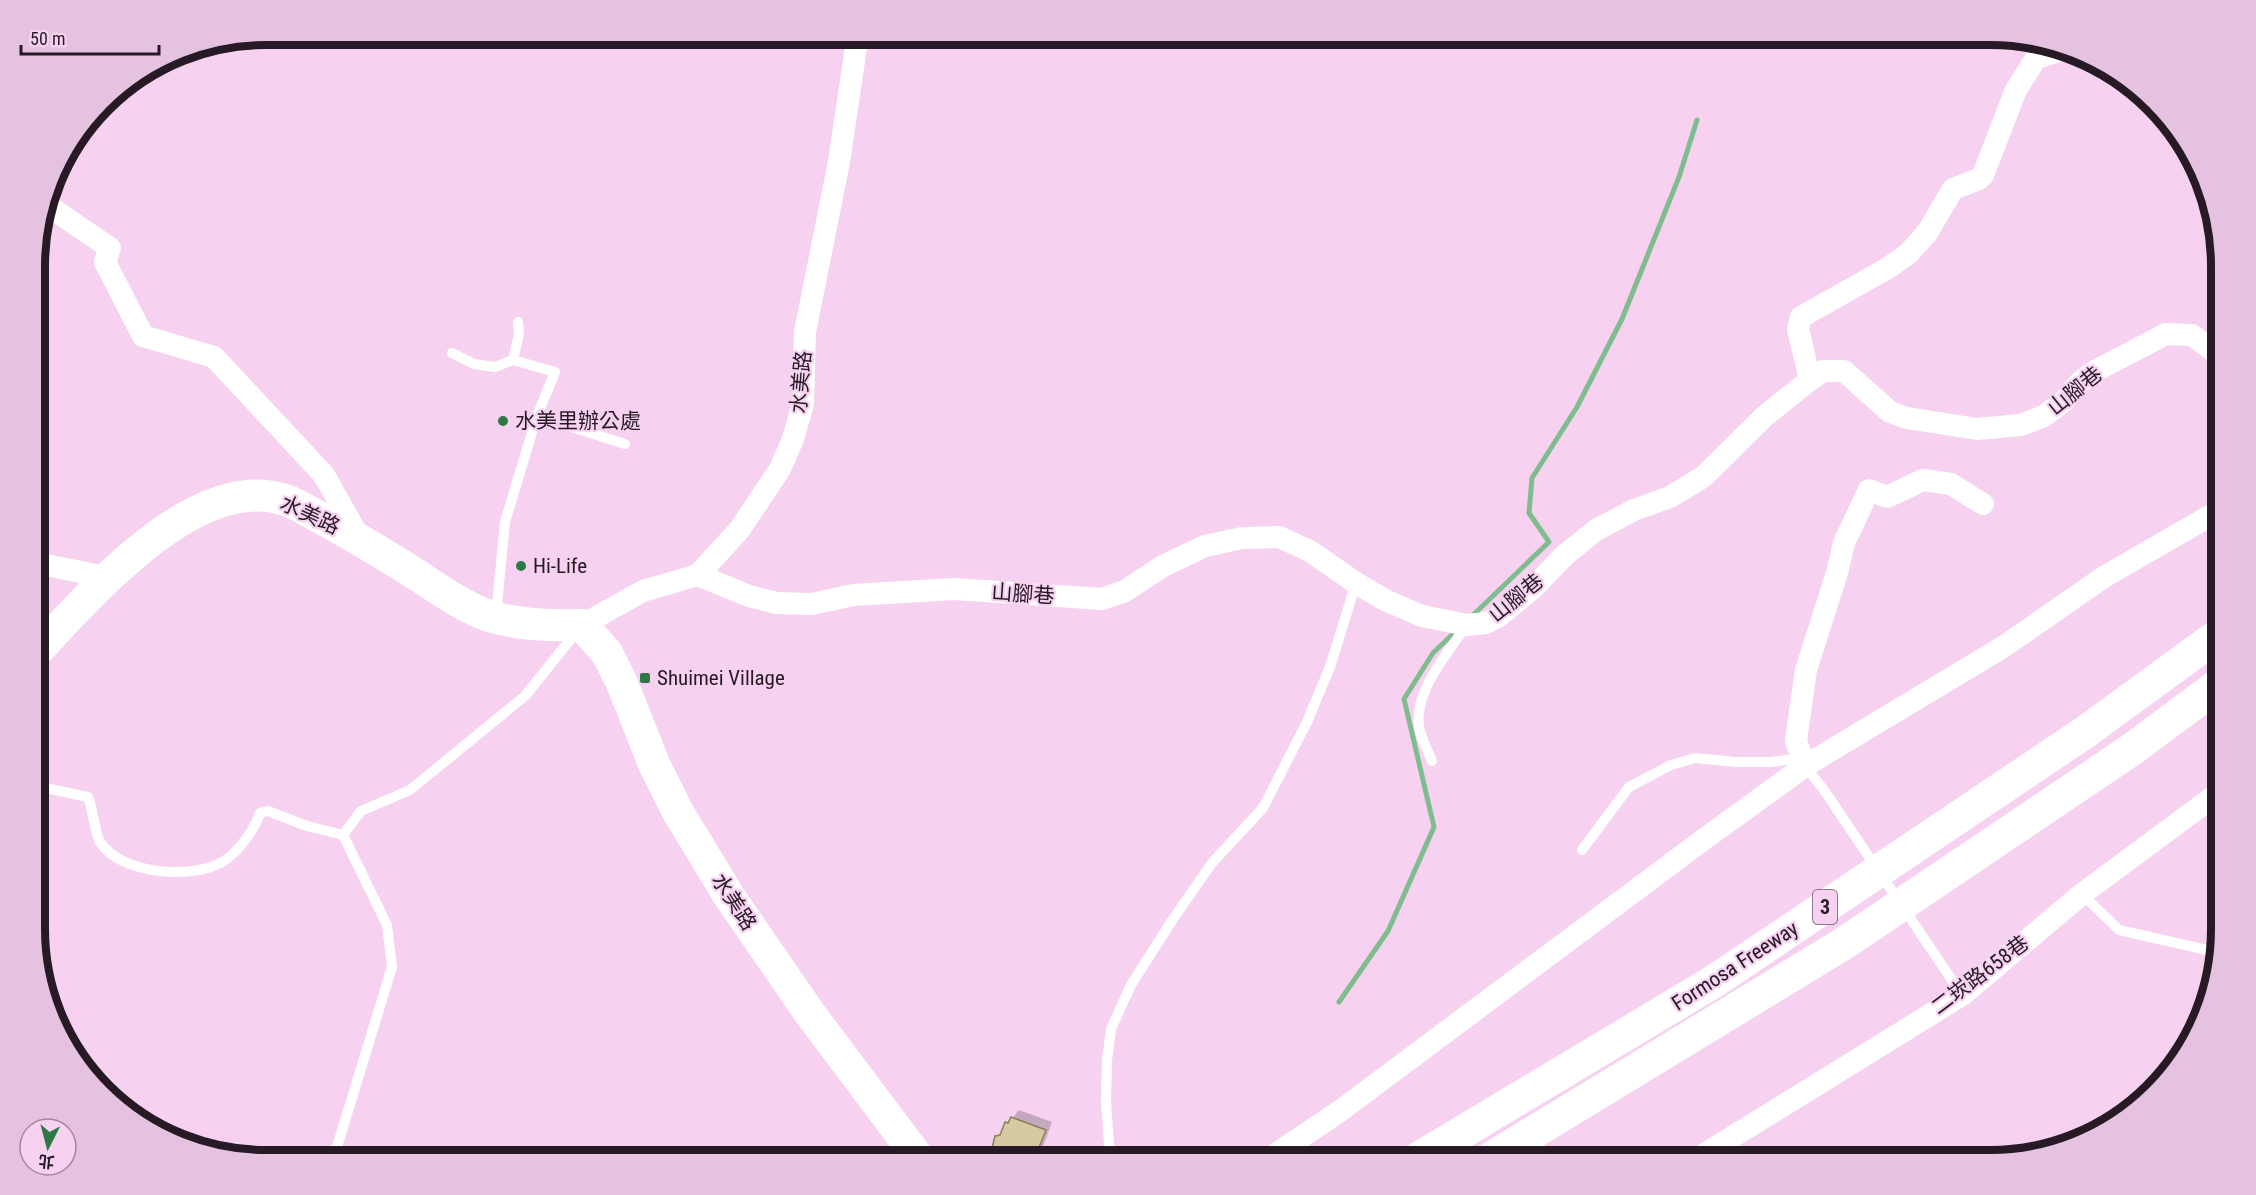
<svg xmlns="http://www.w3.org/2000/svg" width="2256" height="1195" viewBox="0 0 2256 1195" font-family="'Roboto Condensed','Noto Sans TC',sans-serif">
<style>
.shadow{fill:#0003}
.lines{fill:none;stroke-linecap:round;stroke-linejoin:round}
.stream{stroke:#7fbc8e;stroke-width:5}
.building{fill:#d7c9a1;stroke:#8d805a;stroke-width:1.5}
.lane{stroke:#fff;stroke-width:10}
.street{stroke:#fff;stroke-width:22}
.secondary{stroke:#fff;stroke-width:32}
.highway{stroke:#fff;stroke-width:33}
.poi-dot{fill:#2e7845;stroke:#f6d2f0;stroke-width:2}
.labels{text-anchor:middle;stroke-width:4.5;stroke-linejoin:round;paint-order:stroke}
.shield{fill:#f6d2f0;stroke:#655162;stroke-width:1.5}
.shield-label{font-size:20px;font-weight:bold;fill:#271a25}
.street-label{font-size:21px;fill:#271a25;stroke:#f6d2f0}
.poi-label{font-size:21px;fill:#271a25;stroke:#f6d2f0;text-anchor:start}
.rim{fill:none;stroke:#271a25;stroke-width:8}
</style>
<rect width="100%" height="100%" fill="#f6d2f0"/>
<!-- shadow -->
<polygon class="shadow" points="1019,1110 1052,1122 1038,1160 990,1160 997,1137"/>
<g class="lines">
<!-- stream -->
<g class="stream">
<polyline points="1470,618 1549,542 1529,513 1532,478 1577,407 1622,319 1679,177 1697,120"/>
<polyline points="1339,1002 1388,931 1434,827 1404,699 1433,653 1457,630"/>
</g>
</g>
<!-- building -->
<polygon class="building" points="1011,1117 1046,1130 1034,1160 989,1160 995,1136 1000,1135 1005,1122 1008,1123"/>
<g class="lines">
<!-- lane -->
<g class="lane">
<polyline points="452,353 474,364 495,367 513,360 555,372 537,416 505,522 496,615"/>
<polyline points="513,360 519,334 518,322"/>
<polyline points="537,416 625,444"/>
<path d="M 1432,761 C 1428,750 1420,737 1419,726 C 1414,692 1448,652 1467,625"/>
<polyline points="1805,766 1824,790 1962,995"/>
<path d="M 36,786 L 88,797 C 93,809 95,834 100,842 C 121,875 193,880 224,861 C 238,852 255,829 260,813 L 268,811 L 307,826 L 343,835 L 361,811 L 410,790 L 525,696 L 578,630"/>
<polyline points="1582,850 1629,787 1671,765 1695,758 1736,762 1771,762 1801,758"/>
<polyline points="2082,894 2119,930 2216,952"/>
<polyline points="333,1160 392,967 387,925 343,835"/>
<polyline points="1110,1160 1106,1100 1107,1060 1111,1029 1131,985 1173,919 1212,863 1263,808 1307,722 1330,667 1356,583"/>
</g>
<!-- street -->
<g class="street">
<polyline points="47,205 110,248 105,262 143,336 214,357 324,475 360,539"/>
<polyline points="1810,380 1798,329 1801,317 1888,268 1908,254 1927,233 1953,189 1979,179 1983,175 2016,90 2036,58 2059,51"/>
<polyline points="36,563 106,577"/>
<polyline points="698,575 749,596 777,603 812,604 853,595 954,589 1102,599 1125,591 1163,566 1205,546 1242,538 1279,537 1310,551 1356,583 1385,600 1422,616 1467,625 1486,623 1498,617 1533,588 1565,555 1596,530 1634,510 1670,497 1703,477 1766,415 1810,380 1823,371 1844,371 1890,412 1907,418 1977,429 2021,425 2044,416 2064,401 2080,382 2097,370 2166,334 2192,335 2220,356"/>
<polyline points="582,625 643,591 698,575 740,529 780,469 793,439 803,404 805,332 839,162 858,34"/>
<polyline points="1805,766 1796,741 1806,670 1837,573 1844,543 1869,490 1887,497 1923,480 1951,484 1983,504"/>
<polyline points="1267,1160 1340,1111 1703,840 1805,766 2003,647 2104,577 2220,510"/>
<polyline points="1695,1160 1962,995 2082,894 2221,791"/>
</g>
<!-- secondary -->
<path class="secondary" d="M 36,652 C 91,594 200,465 291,502 C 302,507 312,514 323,519 C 355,537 386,555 417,575 C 440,590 469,611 496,618 C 523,625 554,626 582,625 L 607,653 L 622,683 L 654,764 L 678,812 L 729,896 L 811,1015 L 920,1160"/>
<!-- highway -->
<g class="highway">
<polyline points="1416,1160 1713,982 2084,733 2221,633"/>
<polyline points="1488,1160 1843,944 2131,750 2221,683"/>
</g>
</g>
<!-- markers -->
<g class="poi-dot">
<circle cx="503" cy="421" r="6"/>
<circle cx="521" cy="566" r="6"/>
<rect x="639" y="672" width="12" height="12" rx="3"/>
</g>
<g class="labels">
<!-- shield labels -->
<rect class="shield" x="1813" y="890" width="24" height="34" rx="4.5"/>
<g class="shield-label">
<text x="1825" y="914">3</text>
</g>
<!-- street labels -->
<g class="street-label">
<text transform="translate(801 382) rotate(-85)" y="7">水美路</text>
<text transform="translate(2075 391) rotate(-39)" y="7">山腳巷</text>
<text transform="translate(310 515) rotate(25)" y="7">水美路</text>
<text transform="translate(1023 594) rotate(4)" y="7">山腳巷</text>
<text transform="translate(1516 598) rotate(-39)" y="7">山腳巷</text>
<text transform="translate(734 902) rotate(57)" y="7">水美路</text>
<text transform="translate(1735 966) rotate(-33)" y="7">Formosa Freeway</text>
<text transform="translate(1980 975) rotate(-37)" y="7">二崁路658巷</text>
</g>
<!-- poi labels -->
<g class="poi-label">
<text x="515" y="428">水美里辦公處</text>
<text x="533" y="573">Hi-Life</text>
<text x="657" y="685">Shuimei Village</text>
</g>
</g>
<!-- crop -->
<path d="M0 0H2256V1195H0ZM266 45H1990A221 221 0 0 1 2211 266V929A221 221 0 0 1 1990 1150H266A221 221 0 0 1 45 929V266A221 221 0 0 1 266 45Z" fill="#e5c3e0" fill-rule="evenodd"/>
<path class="rim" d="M266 45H1990A221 221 0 0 1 2211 266V929A221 221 0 0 1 1990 1150H266A221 221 0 0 1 45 929V266A221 221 0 0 1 266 45Z"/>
<!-- north arrow -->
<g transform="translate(48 1147) rotate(186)"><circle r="28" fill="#f6d2f0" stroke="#a3889f" stroke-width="1.5"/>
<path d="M0-4.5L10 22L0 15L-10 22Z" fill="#2e7845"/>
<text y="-9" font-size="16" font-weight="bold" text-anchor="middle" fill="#271a25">北</text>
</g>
<!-- scale -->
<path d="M21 45v9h138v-9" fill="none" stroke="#271a25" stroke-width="3"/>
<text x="30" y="45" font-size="18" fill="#271a25" stroke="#f6d2f0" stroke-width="4.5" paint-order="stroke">50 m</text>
</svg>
